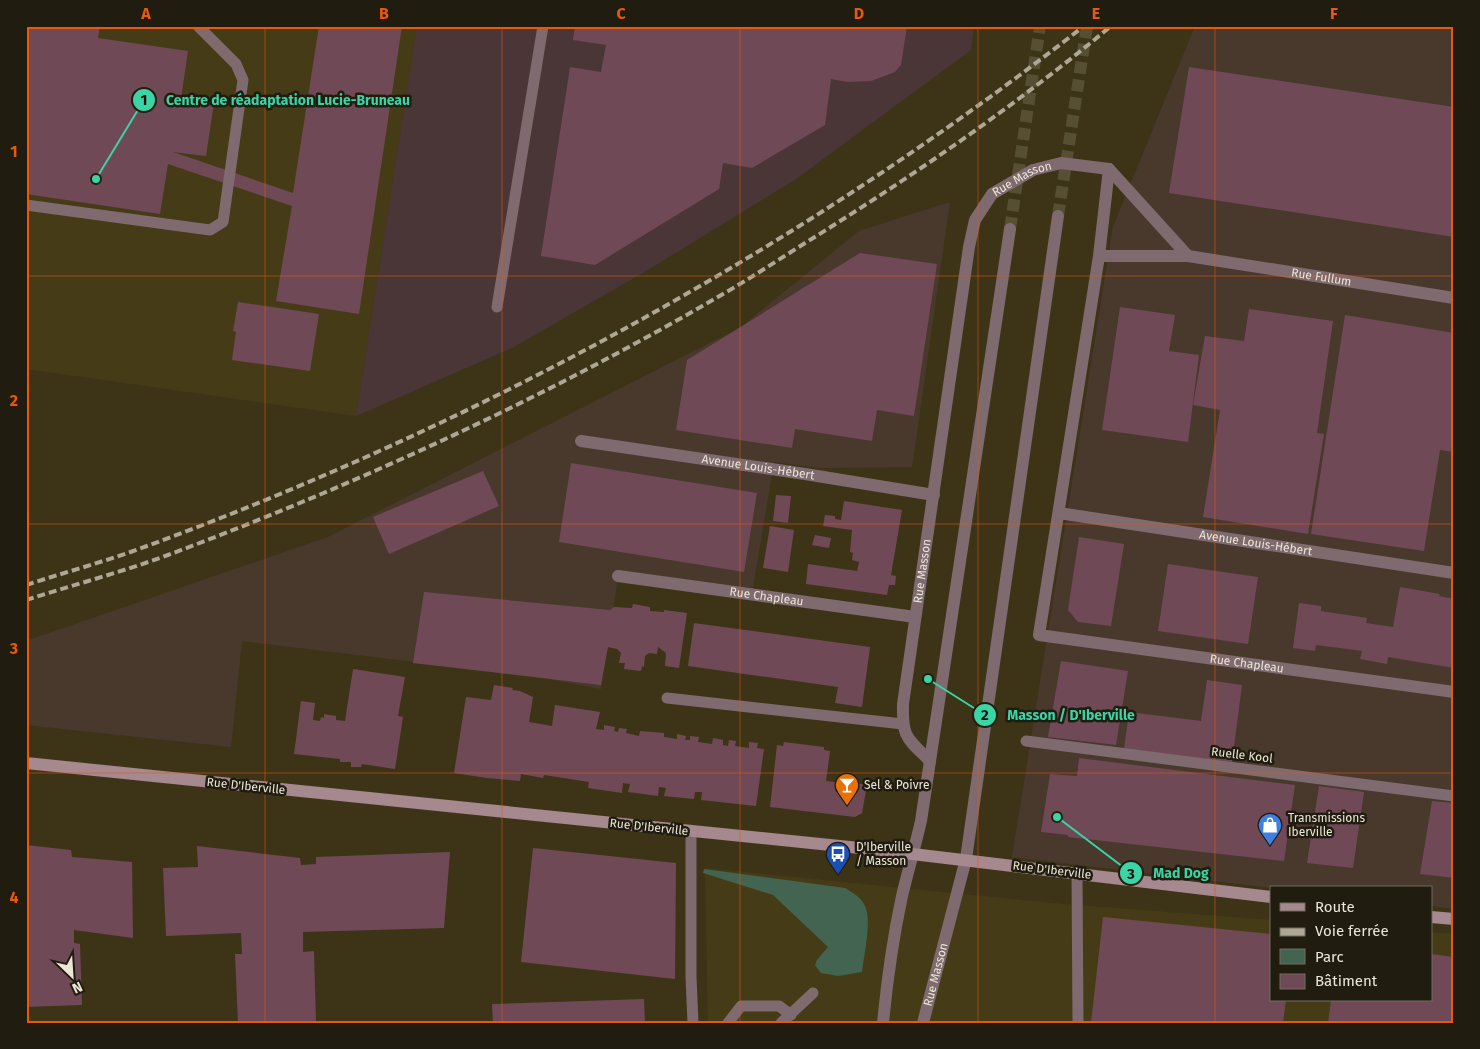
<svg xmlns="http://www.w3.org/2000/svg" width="1480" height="1049" viewBox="0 0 1480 1049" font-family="'Fira Sans',sans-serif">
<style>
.built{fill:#463b17}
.industrial{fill:#49392d}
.education{fill:#4b3637}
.green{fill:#426450}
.building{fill:#704957}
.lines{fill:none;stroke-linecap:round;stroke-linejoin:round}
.tertiary-tunnel{stroke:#574f34;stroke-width:12;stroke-dasharray:12 6;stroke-linecap:butt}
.service{stroke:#7e6a6f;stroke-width:11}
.minor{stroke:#7e6a6f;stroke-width:12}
.tertiary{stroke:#7e6a6f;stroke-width:12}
.secondary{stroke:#a6888f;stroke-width:12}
.rail{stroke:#ada793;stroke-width:4;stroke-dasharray:8 4;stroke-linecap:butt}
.grid{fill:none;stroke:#e8590c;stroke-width:1;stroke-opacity:0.55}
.labels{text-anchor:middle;stroke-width:5;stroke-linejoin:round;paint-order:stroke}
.street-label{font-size:12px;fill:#ebe6d6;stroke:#201c10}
.poi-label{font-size:12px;fill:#ebe6d6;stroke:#201c10;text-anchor:start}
.leader{fill:none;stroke:#3ad4a5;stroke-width:2}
.callout-dot{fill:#3ad4a5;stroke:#201c10;stroke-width:2}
.mark-label{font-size:15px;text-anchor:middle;font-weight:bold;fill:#111}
.callout-label{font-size:14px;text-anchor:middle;font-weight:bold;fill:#3ad4a5;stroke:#201c10;stroke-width:5;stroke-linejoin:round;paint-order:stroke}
.neatline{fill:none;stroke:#e8590c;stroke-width:2}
.grid-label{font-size:16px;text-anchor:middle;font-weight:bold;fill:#e8590c}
</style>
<rect width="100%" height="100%" fill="#3d3418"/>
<!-- built -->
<g class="built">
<polygon points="26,26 417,26 356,416 26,369"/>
<polygon points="705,868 1064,904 1271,920 1271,1000 1431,1000 1431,932 1454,934 1454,1023 708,1023"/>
</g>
<!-- industrial -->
<g class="industrial">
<polygon points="1195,26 1454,26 1454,909 1431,906 1431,888 1273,888 1012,857 1113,227"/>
<polygon points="950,202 912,467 819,468 774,462 752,594 618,576 601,689 539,677 242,641 231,747 26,725 26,641 328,537 741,327 859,231"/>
</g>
<!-- education -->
<polygon class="education" points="417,26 974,26 971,50 796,179 646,271 512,348 356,416"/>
<!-- green -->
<path class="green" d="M 704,869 L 845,888 C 853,893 861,897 865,906 C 872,920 864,955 862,972 L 838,976 L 821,973 L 815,965 L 817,960 L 828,947 L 773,895 L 703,873 Z"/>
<!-- building -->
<g class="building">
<polygon points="26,26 100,26 98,38 188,51 181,99 214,103 206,156 173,152 293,193 319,26 402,26 359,314 276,301 292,206 168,164 160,214 26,194"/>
<polygon points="575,26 907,26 901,65 895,72 871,81 848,82 831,79 825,125 752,168 723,163 719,189 595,265 541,256 570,67 601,72 606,45 573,40"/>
<polygon points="1189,67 1454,107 1454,237 1169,193"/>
<polygon points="860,253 937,264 914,416 877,410 872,441 795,429 792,448 676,430 687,360"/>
<polygon points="238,302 319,314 310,371 232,360 236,332 233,331"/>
<polygon points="1120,307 1175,315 1169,351 1199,355 1188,442 1102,430"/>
<polygon points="1249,309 1333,321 1317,433 1324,434 1308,534 1203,517 1220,410 1193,405 1205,336 1244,341"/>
<polygon points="1345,315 1454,333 1454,452 1440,450 1424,551 1311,534"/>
<polygon points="571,463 757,493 744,572 559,542"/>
<polygon points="483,471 499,506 389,554 373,517"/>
<polygon points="776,495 791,496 788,523 773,521"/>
<polygon points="844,501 902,510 891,575 896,576 895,585 889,585 887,595 806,584 808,564 857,571 859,562 852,560 853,553 850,552 852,530 823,526 825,515 835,516 835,519 841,520"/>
<polygon points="770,526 794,530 788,572 763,568"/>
<polygon points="815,535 831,538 829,548 812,545"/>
<polygon points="1079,537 1124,544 1111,626 1078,622 1068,610"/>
<polygon points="1168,564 1258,577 1248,644 1158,631"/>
<polygon points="1400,587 1440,594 1439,596 1454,599 1454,668 1388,657 1387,664 1360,659 1362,651 1340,648 1316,645 1315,651 1293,648 1299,603 1321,606 1321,611 1367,618 1366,623 1393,627"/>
<polygon points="424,592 610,610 614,607 632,608 633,604 650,607 650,611 664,612 664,610 687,613 679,668 665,666 666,653 658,647 657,654 649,653 645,656 644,667 642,666 641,671 624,669 625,663 619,663 621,653 617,649 608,647 601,685 413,663"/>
<polygon points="694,623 870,647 862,707 835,703 838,687 688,666"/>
<polygon points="1061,661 1128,671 1116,745 1048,737"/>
<polygon points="353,669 405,677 398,716 403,717 395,769 362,764 361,767 351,767 351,762 340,762 340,759 294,754 301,701 315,703 313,720 320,721 321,717 324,718 324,714 336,716 336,720 345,721"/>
<polygon points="1207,680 1242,685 1232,762 1124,749 1129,712 1201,721"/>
<polygon points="494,685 513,688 512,690 520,691 533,697 529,722 552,726 555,705 600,712 596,729 604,730 604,725 615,727 614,731 618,732 619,728 627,729 626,733 639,736 640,731 664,733 664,737 677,739 677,734 686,736 685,740 690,740 690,736 699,737 698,742 712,744 713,738 723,740 723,745 728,746 729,740 736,741 735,746 749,748 749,742 758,743 757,748 764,749 756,806 701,800 702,792 695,792 694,799 664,796 666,788 659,787 658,796 628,792 630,784 623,783 622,793 588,788 589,782 544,775 543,778 521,774 520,781 487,778 454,773 466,697 491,700"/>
<polygon points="784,742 824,747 824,750 830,751 826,781 844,783 845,776 857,777 856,783 867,785 862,813 855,817 770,807 777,745 783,746"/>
<polygon points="1079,758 1295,785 1284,861 1068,837 1068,835 1041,832 1050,774 1077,776"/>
<polygon points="1319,786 1364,792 1353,868 1307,863"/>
<polygon points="1432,801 1454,803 1454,878 1420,874"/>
<polygon points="26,845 71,850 72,857 132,862 133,938 74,930 74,943 80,944 82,1005 26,1007"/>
<polygon points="197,846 300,858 301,865 316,864 316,857 450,852 444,928 303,932 303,952 314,951 316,1023 238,1023 235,954 242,954 241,933 166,936 163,868 198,867"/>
<polygon points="533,848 676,863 675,979 521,962"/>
<polygon points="1103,917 1271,934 1271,1000 1286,1000 1283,1023 1091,1023"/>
<polygon points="1431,954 1454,957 1454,1023 1328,1023 1331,1000 1431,1000"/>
<polygon points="644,999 645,1023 493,1023 492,1004"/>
</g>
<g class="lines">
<!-- tertiary-tunnel -->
<g class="tertiary-tunnel">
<polyline points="1058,216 1087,26"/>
<polyline points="1010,229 1040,26"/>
</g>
<!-- service -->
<g class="service">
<polyline points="26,205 210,230 223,222 243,80 236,64 198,26"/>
<polyline points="497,307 543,26"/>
<polyline points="667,698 903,724"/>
<polyline points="1026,741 1454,796"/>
<polyline points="691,831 691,977 693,1023"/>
<polyline points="1077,873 1078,1023"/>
<polyline points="728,1023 741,1006 779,1006 791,1015"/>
<polyline points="781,1023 813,993"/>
</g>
<!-- minor -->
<g class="minor">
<path id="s1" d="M 1109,169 L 1099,256 L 1039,635 L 1454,692"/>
<polyline points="1109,169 1188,256"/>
<path id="s2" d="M 1099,256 L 1188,256 L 1454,298"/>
<path id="s3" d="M 581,441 L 805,474 L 934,495"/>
<path id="s4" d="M 1059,513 L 1454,573"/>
<path id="s5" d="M 618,576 L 915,617"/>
<path id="s6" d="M 930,761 C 907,738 902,738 903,704 L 969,247 L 975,220 L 992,194 L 1033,170 L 1061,163 L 1109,169"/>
</g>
<!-- tertiary -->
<g class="tertiary">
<path d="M 883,1023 C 887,981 893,938 902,896 C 908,871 915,847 921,821 L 1010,229"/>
<path id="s7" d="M 923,1023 L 966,859 L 1058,216"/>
</g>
<!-- secondary -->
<g class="secondary">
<polyline points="26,763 879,850 1271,897"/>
<polyline points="1431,917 1454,919"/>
</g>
<!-- rail -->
<g class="rail">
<path d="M 26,585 C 66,572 107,561 147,546 C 484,422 802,247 1084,26"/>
<path d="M 26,600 C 73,585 122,572 168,555 C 360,483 547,397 723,294 C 756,275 787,254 818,235 C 920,171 1019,103 1111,26"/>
</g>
</g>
<!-- grid -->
<path class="grid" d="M 265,26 L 265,1023M 502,26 L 502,1023M 740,26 L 740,1023M 978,26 L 978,1023M 1215,26 L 1215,1023M 26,276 L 1454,276M 26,524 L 1454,524M 26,773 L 1454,773"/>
<!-- icons -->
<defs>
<g id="bar-pin" transform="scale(1.25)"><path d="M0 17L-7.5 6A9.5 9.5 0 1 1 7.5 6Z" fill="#e8710a" stroke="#201c10"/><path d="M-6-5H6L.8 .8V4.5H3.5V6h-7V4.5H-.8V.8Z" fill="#fff"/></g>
<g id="shop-pin" transform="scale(1.25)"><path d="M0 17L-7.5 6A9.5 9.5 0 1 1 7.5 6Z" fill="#3f7fe0" stroke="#201c10"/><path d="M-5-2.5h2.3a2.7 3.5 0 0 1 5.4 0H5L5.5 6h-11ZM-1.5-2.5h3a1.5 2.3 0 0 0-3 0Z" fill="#fff"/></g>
<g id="bus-pin" transform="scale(1.25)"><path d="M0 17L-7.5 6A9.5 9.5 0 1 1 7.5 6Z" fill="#1a4fb4" stroke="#201c10"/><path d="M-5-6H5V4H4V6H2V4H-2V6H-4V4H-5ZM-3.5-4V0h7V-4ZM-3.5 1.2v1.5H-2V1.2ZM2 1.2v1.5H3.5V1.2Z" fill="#fff"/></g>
</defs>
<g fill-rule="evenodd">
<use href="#bar-pin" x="847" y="785"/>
<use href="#shop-pin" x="1270" y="825"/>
<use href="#bus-pin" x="838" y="854"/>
</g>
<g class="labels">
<!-- street labels -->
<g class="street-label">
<text dy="4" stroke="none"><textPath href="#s6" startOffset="621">Rue Masson</textPath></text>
<text dy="4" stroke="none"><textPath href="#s2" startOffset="224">Rue Fullum</textPath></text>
<text dy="4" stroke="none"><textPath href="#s3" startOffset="179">Avenue Louis-Hébert</textPath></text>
<text dy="4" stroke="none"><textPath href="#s4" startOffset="199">Avenue Louis-Hébert</textPath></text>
<text dy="4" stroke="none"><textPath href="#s6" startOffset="201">Rue Masson</textPath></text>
<text dy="4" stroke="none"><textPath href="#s5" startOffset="150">Rue Chapleau</textPath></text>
<text dy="4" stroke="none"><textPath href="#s1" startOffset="681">Rue Chapleau</textPath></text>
<text transform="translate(1242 755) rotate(7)" y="4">Ruelle Kool</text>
<text transform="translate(246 786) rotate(6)" y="4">Rue D'Iberville</text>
<text transform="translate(649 827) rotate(6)" y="4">Rue D'Iberville</text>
<text transform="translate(1052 870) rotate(7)" y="4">Rue D'Iberville</text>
<text dy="4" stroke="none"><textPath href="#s7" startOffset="50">Rue Masson</textPath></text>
</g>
<!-- poi labels -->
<g class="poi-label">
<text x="864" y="789">Sel &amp; Poivre</text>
<text x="1288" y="822">Transmissions<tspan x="1288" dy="14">Iberville</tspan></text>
<text x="856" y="851">D'Iberville<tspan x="856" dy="14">/ Masson</tspan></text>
</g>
</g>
<!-- callouts -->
<path class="leader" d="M96 179L144 100M928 679L985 715M1057 817L1131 873"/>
<g class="callout-dot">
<circle cx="96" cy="179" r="5"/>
<circle cx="928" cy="679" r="5"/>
<circle cx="1057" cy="817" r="5"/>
<circle cx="144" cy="100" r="12"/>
<circle cx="985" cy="715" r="12"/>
<circle cx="1131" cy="873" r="12"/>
</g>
<g class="mark-label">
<text x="144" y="105">1</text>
<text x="985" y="720">2</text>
<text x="1131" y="879">3</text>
</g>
<g class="callout-label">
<text x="288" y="105">Centre de réadaptation Lucie-Bruneau</text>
<text x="1071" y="720">Masson / D'Iberville</text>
<text x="1181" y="878">Mad Dog</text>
</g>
<!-- border -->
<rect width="1480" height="1049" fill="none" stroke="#201c10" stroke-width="55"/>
<!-- legend -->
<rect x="1270" y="886" width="162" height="115" fill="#201c10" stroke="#716d5f"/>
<rect x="1280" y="903" width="25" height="8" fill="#a6888f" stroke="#716d5f"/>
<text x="1315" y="912" font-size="15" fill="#ebe6d6">Route</text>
<rect x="1280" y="928" width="25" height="8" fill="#ada793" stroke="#716d5f"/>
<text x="1315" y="936" font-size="15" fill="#ebe6d6">Voie ferrée</text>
<rect x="1280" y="949" width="25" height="15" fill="#426450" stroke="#716d5f"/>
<text x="1315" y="962" font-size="15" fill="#ebe6d6">Parc</text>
<rect x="1280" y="974" width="25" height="15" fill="#704957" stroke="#716d5f"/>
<text x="1315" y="986" font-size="15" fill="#ebe6d6">Bâtiment</text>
<!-- north arrow -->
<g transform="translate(72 976) rotate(155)" stroke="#201c10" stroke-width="4" paint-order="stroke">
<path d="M0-4L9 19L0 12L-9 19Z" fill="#ebe6d6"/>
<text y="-8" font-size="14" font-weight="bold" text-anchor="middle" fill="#ebe6d6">N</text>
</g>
<rect x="28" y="28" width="1424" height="994" class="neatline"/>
<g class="grid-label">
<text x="146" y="19">A</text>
<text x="384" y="19">B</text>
<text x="621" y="19">C</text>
<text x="859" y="19">D</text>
<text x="1096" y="19">E</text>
<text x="1334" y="19">F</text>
<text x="14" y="157">1</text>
<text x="14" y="406">2</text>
<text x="14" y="654">3</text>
<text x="14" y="903">4</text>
</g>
</svg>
